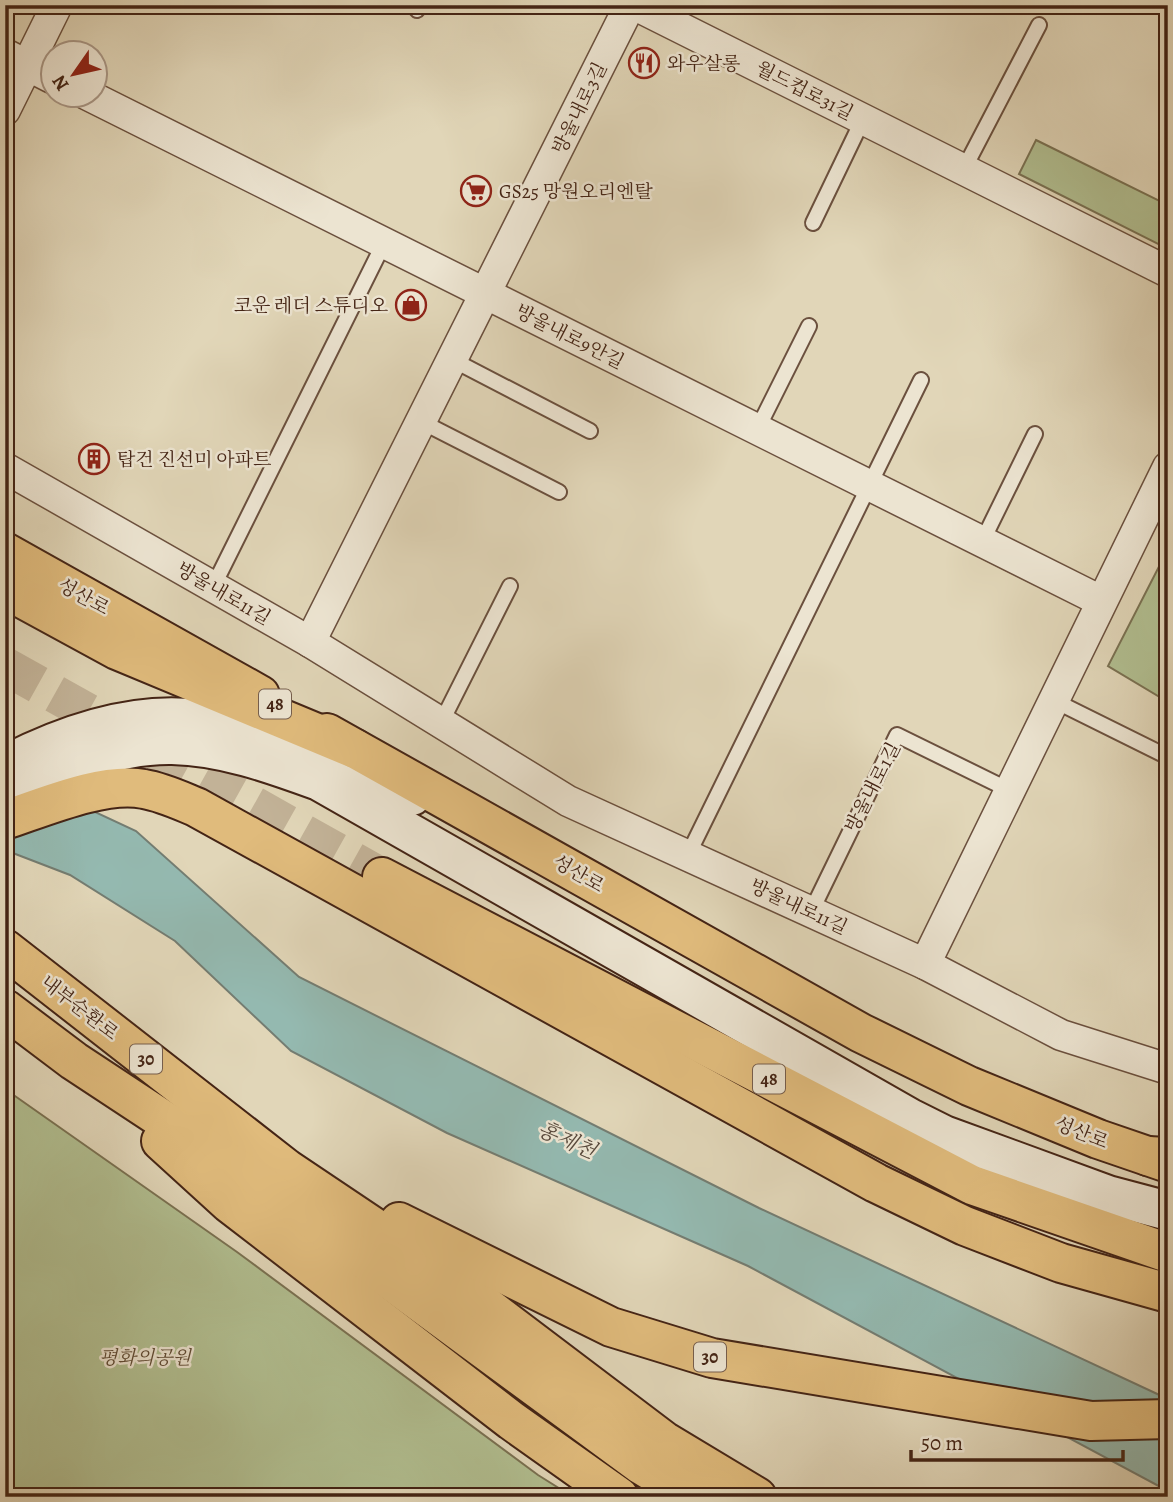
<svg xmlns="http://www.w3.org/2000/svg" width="1173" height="1502" viewBox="0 0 1173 1502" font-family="Alegreya,'Noto Serif KR',serif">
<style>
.green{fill:#b1be90;stroke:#7a7152;stroke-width:2}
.water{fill:#94b9b0;stroke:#747d72;stroke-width:2}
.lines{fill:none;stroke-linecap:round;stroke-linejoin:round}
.primary-tunnel{stroke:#c2b297;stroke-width:38;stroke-dasharray:38 19;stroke-linecap:butt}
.lane-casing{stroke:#6b503e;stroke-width:18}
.street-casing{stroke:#6b503e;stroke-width:33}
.secondary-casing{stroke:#442415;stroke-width:42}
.primary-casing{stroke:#442415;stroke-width:42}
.highway-casing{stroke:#442415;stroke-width:42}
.lane{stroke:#ece4d1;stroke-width:14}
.street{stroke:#ece4d1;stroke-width:30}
.secondary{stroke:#ece4d1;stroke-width:38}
.primary{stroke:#e0bb7c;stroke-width:38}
.highway{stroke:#e0bb7c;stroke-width:38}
.labels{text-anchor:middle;stroke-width:5;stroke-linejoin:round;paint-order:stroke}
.shield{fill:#ece4d1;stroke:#765e4d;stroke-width:2}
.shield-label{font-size:18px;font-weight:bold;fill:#442415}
.poi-label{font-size:19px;fill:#442415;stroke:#ece4d1;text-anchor:start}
.street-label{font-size:19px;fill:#442415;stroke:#ece4d1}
.park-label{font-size:19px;font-style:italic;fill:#5f4a34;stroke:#ece4d1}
.water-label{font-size:21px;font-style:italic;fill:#58493c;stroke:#ece4d1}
</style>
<rect width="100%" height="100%" fill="#e1d6b8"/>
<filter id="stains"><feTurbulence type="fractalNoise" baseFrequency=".00286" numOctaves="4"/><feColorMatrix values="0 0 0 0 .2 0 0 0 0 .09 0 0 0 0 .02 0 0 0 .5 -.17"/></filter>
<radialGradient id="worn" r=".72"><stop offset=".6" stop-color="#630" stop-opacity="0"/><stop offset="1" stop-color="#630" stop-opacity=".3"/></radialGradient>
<!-- green -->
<g class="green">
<polygon points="1036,140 1168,205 1168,249 1019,174"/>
<polygon points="1168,549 1168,702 1108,666"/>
<polygon points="5,1089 237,1252 538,1475 573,1497 5,1497"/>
</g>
<!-- water -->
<polygon class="water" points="5,770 136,831 299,977 759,1208 1168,1399 1168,1491 748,1266 447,1133 291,1051 175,941 70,875 5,850"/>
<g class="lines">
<!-- primary-tunnel -->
<polyline class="primary-tunnel" points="5,666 382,877"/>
<!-- lane casing -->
<g class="lane-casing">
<g id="lane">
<polyline points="417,10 420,5"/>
<polyline points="964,169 1039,25"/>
<polyline points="813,223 863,119"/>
<polyline points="453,360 590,431"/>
<polyline points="422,422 559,492"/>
<polyline points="757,430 809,326"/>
<polyline points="982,542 1035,434"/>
<polyline points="213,587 384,243"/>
<polyline points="1053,700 1168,757"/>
<polyline points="441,723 510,586"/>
<polyline points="688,855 921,380"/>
<polyline points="811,912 897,735 1009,790"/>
</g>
</g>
<!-- street casing -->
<g class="street-casing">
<g id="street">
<polyline points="635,5 1168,272"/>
<polyline points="5,54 52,78"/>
<polyline points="86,94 1101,601"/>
<polyline points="5,110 57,5"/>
<polyline points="5,468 310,642 568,801 925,964 1061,1035 1168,1069"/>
<polyline points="310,642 630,5"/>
<polyline points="925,964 1168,467"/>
</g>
</g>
<!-- secondary casing -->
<g class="secondary-casing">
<g id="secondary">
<path d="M 5,765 C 65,734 138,709 206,720 C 278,731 345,768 412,796"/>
<path d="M 5,800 C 56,770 112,744 172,745 C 223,746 272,764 319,781 L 910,1118 L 944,1135 L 1108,1195 L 1168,1211"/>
</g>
</g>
<!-- primary casing -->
<g class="primary-casing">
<g id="primary">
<polyline points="5,552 260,695"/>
<polyline points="327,733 861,1033 969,1086 1098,1139 1168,1163"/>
<polyline points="382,877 972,1185 1168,1253"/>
</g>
</g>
<!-- highway casing -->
<g class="highway-casing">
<g id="highway">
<polyline points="5,589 117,650 355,749"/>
<path d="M 5,820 C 44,807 104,781 144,789 C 162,792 179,800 196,807 L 876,1183 L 965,1226 L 1061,1263 L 1168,1293"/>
<polyline points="5,949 287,1169 445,1275 664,1441 757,1497"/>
<polyline points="5,1009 74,1061 250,1177 640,1464 694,1497"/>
<polyline points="161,1141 229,1203 512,1421 619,1497"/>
<polyline points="1148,1156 1168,1157"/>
<polyline points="399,1222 611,1327 712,1358 1091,1421 1168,1419"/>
</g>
</g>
<!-- lane -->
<use href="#lane" class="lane"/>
<!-- street -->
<use href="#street" class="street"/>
<!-- secondary -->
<use href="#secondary" class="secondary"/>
<!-- primary -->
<use href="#primary" class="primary"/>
<!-- highway -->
<use href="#highway" class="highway"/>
</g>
<!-- icons -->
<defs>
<g id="restaurant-ring" transform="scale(1.575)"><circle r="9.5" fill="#ece4d1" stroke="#8f2418" stroke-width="1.5"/><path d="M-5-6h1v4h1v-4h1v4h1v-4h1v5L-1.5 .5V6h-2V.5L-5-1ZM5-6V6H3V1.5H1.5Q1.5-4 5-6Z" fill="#8f2418"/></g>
<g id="supermarket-ring" transform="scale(1.575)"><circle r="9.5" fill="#ece4d1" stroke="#8f2418" stroke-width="1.5"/><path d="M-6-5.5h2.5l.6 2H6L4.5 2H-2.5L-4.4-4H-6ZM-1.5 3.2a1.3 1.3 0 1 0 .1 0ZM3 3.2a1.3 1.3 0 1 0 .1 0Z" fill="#8f2418"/></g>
<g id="shop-ring" transform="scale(1.575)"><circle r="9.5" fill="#ece4d1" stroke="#8f2418" stroke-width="1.5"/><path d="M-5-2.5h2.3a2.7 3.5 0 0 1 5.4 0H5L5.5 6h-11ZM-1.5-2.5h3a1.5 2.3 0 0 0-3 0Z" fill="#8f2418"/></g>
<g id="building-ring" transform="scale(1.575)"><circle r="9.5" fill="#ece4d1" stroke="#8f2418" stroke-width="1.5"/><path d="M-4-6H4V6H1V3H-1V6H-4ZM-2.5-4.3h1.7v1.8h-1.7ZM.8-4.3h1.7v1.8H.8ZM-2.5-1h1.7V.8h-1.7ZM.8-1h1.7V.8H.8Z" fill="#8f2418"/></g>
</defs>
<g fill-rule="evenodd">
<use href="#restaurant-ring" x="644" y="63"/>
<use href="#supermarket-ring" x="476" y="191"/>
<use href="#shop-ring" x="411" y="305"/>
<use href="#building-ring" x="94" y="459"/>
</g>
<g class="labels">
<!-- shield labels -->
<g class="shield">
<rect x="259" y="689.5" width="32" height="29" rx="5"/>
<rect x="130" y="1044.5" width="32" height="29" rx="5"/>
<rect x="753" y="1064.5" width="32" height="29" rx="5"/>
<rect x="694" y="1342.5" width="32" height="29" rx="5"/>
</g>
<g class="shield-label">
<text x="275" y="710">48</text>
<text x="146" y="1065">30</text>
<text x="769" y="1085">48</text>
<text x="710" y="1363">30</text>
</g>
<!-- poi labels -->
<g class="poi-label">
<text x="667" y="70">와우살롱</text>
<text x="499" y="198">GS25 망원오리엔탈</text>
<text x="388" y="312" text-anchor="end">코운 레더 스튜디오</text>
<text x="117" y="466">탑건 진선미 아파트</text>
</g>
<!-- street labels -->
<g class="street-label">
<text transform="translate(805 90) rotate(27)" y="7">월드컵로31길</text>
<text transform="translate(579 108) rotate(-64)" y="7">방울내로3길</text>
<text transform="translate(570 336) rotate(27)" y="7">방울내로9안길</text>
<text transform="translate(224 593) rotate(30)" y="7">방울내로11길</text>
<text transform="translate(84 596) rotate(29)" y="7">성산로</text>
<text transform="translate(872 787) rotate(-63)" y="7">방울내로1길</text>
<text transform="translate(579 873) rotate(30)" y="7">성산로</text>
<text transform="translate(799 906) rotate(25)" y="7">방울내로11길</text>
<text transform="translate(80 1007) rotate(38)" y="7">내부순환로</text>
<text transform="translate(1082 1132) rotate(22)" y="7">성산로</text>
</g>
<!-- park labels -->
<g class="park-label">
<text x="145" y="1364">평화의공원</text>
</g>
<!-- water labels -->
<g class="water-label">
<text transform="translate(567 1140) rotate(24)" y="7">홍제천</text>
</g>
</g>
<!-- margin -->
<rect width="1173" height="1502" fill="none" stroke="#e1d6b8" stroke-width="28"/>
<rect x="7" y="7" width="1159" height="1488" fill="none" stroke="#442415" stroke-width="3.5"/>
<rect x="14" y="14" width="1145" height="1474" fill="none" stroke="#442415" stroke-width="2"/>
<!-- north arrow -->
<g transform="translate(74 74) rotate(236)"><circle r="33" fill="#ece4d1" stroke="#a99786" stroke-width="2"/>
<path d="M0-5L12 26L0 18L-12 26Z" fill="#8f2418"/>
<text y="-10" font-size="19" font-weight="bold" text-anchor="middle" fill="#442415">N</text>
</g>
<!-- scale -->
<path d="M911 1450v10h212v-10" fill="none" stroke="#442415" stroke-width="3.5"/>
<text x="921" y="1450" font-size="21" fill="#442415" stroke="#ece4d1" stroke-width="5" paint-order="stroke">50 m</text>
<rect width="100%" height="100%" filter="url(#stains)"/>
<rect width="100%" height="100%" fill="url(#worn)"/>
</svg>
